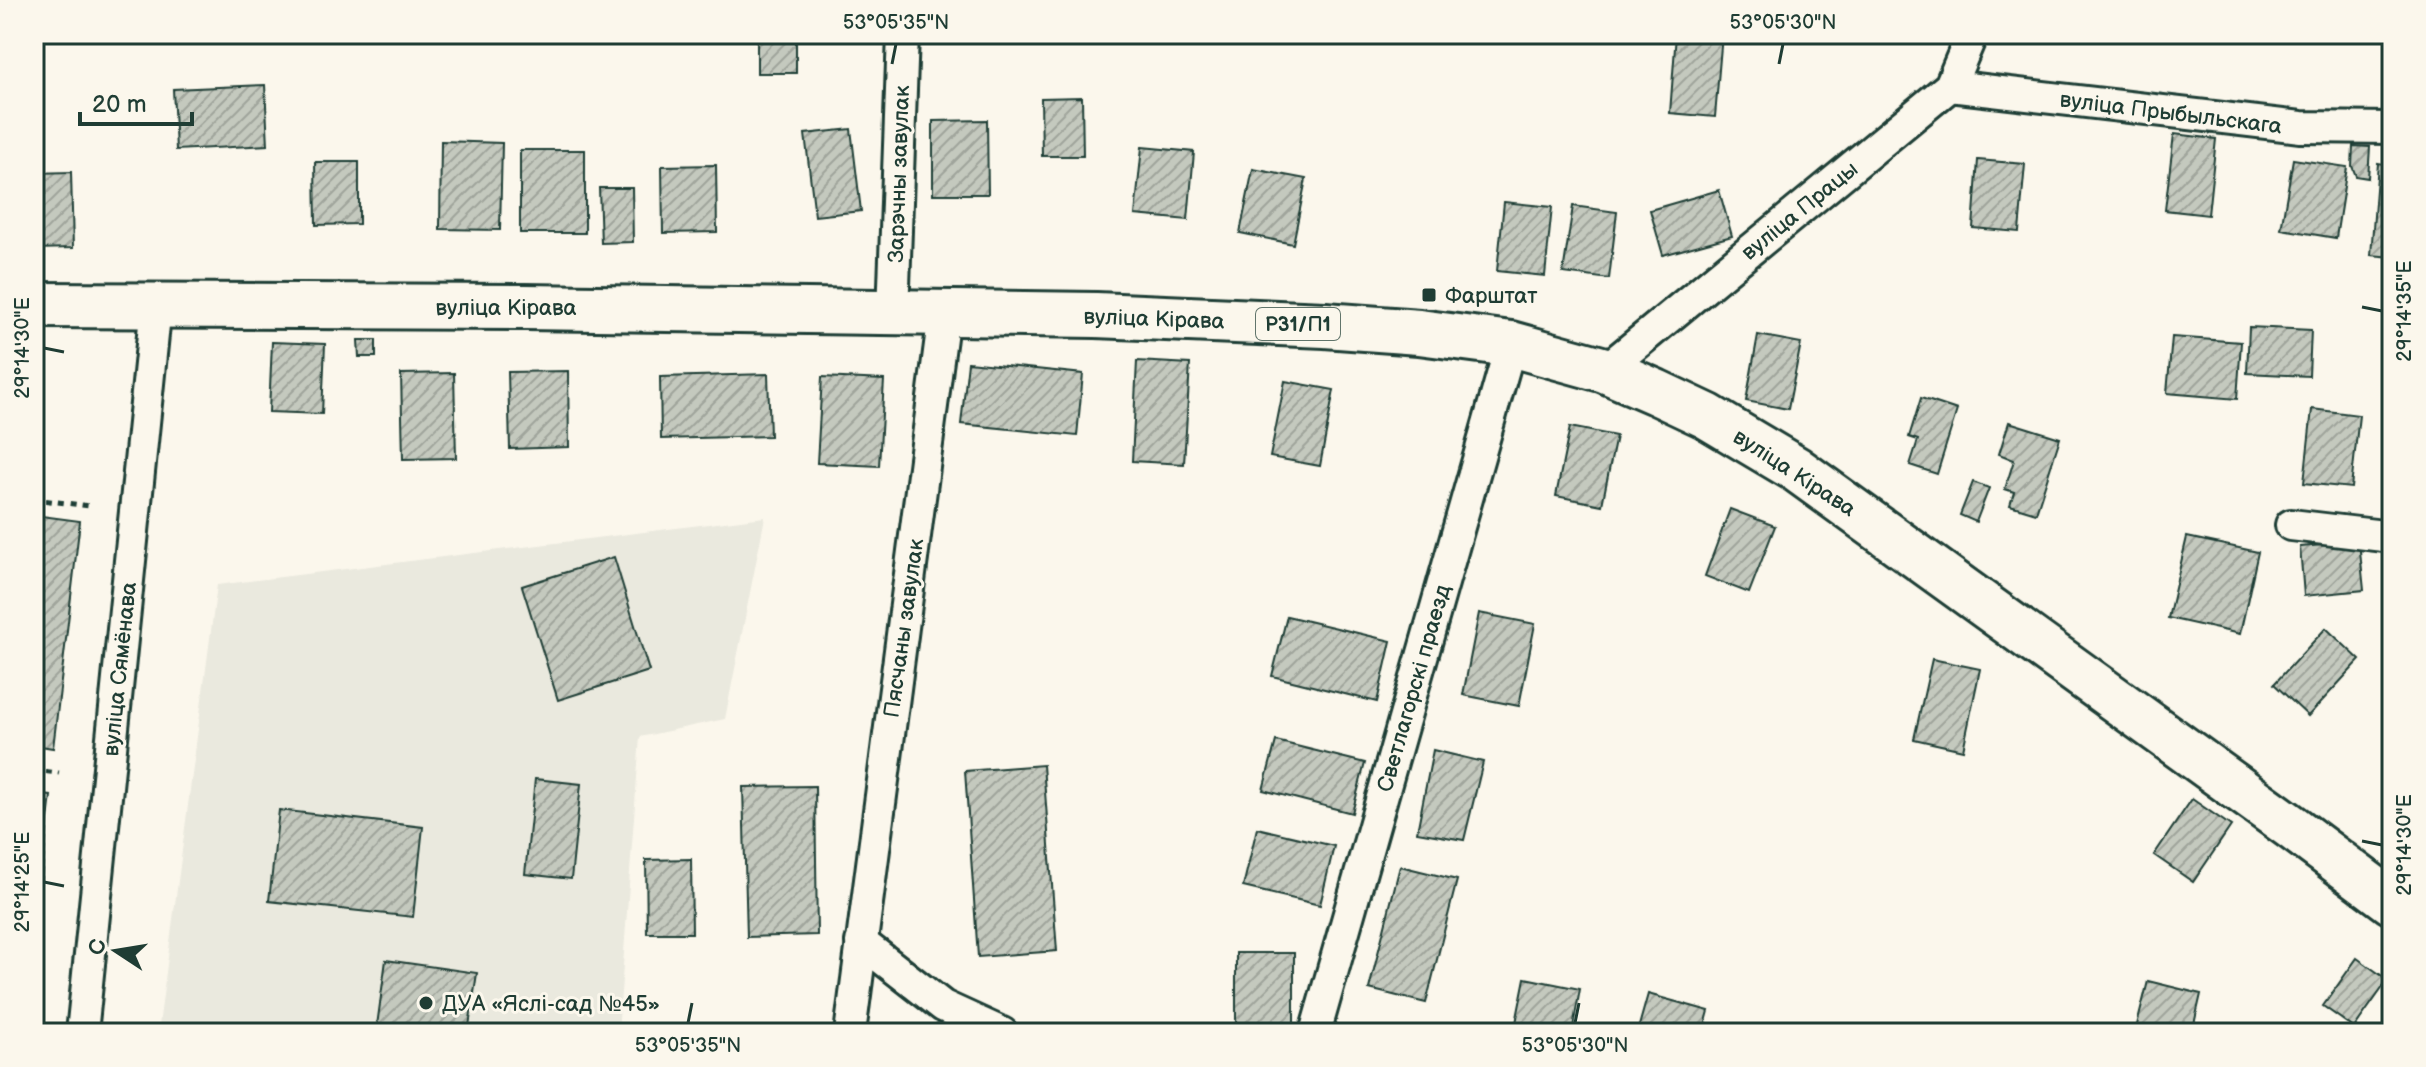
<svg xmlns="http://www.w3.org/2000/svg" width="2426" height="1067" viewBox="0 0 2426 1067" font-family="'Balsamiq Sans',sans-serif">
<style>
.built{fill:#eae9de}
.building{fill:url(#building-hatch);stroke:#1f3d34;stroke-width:2}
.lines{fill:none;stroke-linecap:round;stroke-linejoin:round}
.minor-casing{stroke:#1f3d34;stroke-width:36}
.primary-casing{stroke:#1f3d34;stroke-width:50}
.path{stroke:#1f3d34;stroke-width:5;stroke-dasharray:6 6;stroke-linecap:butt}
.minor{stroke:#fbf7ec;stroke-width:30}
.primary{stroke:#fbf7ec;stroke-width:44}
.ticks{fill:none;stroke:#1f3d34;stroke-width:3}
.poi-dot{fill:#1f3d34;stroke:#fbf7ec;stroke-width:3}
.labels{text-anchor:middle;stroke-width:6;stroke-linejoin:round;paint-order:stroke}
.shield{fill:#fbf7ec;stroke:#61756b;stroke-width:2}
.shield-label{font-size:20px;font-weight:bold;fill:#1f3d34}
.street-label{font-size:22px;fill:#1f3d34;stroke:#fbf7ec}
.poi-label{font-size:22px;fill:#1f3d34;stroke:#fbf7ec;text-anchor:start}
.neatline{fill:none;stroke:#1f3d34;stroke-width:3}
.ticks-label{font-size:20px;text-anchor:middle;fill:#1f3d34}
</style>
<defs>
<pattern id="building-hatch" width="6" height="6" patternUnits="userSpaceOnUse" patternTransform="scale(2)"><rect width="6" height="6" fill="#c4c9be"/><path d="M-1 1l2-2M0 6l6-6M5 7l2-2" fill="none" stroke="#9fa49b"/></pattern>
</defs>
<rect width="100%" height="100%" fill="#fbf7ec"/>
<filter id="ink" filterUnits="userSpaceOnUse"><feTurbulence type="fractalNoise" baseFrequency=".0125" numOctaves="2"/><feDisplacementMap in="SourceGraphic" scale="16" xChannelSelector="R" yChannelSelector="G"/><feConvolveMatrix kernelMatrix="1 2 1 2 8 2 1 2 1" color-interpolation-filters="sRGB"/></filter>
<g filter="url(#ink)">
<!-- built -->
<polygon class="built" points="765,517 725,719 640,737 618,1033 158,1033 217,585"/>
<!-- building -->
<g class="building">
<rect x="757" y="34" width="39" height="39"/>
<polygon points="1676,34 1722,34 1715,117 1670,113"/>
<polygon points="265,85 268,145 176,150 173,89"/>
<polygon points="1082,97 1083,156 1042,156 1041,98"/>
<polygon points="987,120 988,194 933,194 933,121"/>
<polygon points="851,129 861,211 815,216 805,134"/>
<polygon points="2174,134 2216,139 2208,215 2165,210"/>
<polygon points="441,141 502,143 500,230 440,229"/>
<polygon points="2353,146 2370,147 2368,178 2356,176 2352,166"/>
<polygon points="1142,147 1194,152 1188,220 1135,215"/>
<rect x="520" y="150" width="65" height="83"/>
<polygon points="2293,159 2347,167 2336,238 2281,229"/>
<polygon points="1978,160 2025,164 2019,232 1973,228"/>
<polygon points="315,162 359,162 359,224 316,225"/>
<polygon points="2378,163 2392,165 2392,257 2371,255"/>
<polygon points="716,165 717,232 663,233 662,166"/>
<polygon points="1253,169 1306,179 1293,244 1240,233"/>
<polygon points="71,172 73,248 34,249 34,173"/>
<polygon points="599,188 632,188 633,242 601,243"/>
<polygon points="1719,190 1732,236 1663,255 1650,210"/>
<polygon points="1504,202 1552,207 1545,276 1497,271"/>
<polygon points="1573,206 1617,212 1609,279 1563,273"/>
<polygon points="2249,327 2311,330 2309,376 2247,373"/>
<polygon points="1758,335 1801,343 1788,409 1746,401"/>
<polygon points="2172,337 2241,342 2237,399 2167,393"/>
<polygon points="358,340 376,340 376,357 359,357"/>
<polygon points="272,342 325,344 322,414 269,412"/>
<polygon points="1137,361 1190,364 1184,464 1132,461"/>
<polygon points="968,362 1083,374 1077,436 961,424"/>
<polygon points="568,371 569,447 510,449 508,372"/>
<polygon points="454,373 456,458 403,459 401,374"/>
<polygon points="768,374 770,436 661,439 660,377"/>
<polygon points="822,377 884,380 879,466 817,463"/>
<polygon points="1285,381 1334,390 1320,466 1270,457"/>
<polygon points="1921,398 1957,410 1937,474 1910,465 1918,440 1909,437"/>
<polygon points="2312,409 2359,415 2351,488 2304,483"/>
<polygon points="2009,422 2060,438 2036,513 2010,505 2014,492 2005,489 2014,460 1999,454"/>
<polygon points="1570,427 1616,436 1602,505 1556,496"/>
<polygon points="1973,482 1989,488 1976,522 1960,515"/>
<polygon points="1730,509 1775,526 1749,593 1705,576"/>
<polygon points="34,515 80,521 53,748 34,745"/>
<polygon points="2187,537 2258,552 2240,634 2168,618"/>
<polygon points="2359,542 2364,590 2304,596 2300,547"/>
<polygon points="614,557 649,671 558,700 522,586"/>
<polygon points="1479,613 1535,624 1519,706 1463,695"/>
<polygon points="1287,616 1391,641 1377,702 1272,676"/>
<polygon points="2326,628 2360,660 2308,716 2274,684"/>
<polygon points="1932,659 1980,669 1963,750 1914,739"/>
<polygon points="1276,741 1365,763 1352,813 1263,790"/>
<polygon points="1433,750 1483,762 1464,840 1417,832"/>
<polygon points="1043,765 1057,951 978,957 965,771"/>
<polygon points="535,779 581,784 571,879 525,874"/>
<polygon points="815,786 817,935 747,937 743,787"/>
<polygon points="34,794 51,796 34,933"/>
<polygon points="2192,799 2231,826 2193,882 2154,855"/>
<polygon points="279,810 423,827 413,917 269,901"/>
<polygon points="1257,828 1334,846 1320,905 1243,887"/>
<polygon points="691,859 692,933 647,933 646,860"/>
<polygon points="1400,866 1457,880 1426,1003 1369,989"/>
<rect x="1236" y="953" width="58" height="76"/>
<polygon points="2357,958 2388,980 2354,1028 2323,1006"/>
<polygon points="386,960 477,973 468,1033 376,1033"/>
<polygon points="1525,978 1580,989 1572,1033 1514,1033"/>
<polygon points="2148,981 2201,994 2192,1033 2135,1033"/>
<polygon points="1648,994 1709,1011 1703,1033 1637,1033"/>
</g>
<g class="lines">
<!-- minor casing -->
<g class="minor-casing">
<g id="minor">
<polyline points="1950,86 2301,127 2392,128"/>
<polyline points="893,314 903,34"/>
<polyline points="1605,370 1950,86 1972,34"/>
<polyline points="2291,525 2392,537"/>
<polyline points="861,942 943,1006 1002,1033"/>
<polyline points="82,1033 156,305"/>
<polyline points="850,1033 944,314"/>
<polyline points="1315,1033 1511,344"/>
</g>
</g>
<!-- primary casing -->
<g class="primary-casing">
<polyline id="primary" points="34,305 525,307 1096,315 1325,325 1419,332 1511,344 1605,370 1656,392 1707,416 1796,469 2293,828 2392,902"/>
</g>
<!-- path -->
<g class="path">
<polyline points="34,499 89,506"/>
<polyline points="34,770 59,773"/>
</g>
<!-- minor -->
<use href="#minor" class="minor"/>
<!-- primary -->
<use href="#primary" class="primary"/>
</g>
</g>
<!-- ticks -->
<path class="ticks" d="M 892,64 L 896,44M 1779,64 L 1783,44M 2362,307 L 2382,311M 44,348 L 64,352M 2362,841 L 2382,845M 44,882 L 64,886M 688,1023 L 692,1003M 1575,1023 L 1579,1003"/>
<!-- markers -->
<g class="poi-dot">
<rect x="1421" y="287" width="16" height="16" rx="4"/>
<circle cx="426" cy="1003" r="8"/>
</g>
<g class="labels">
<!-- shield labels -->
<rect class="shield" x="1256" y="308" width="84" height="32" rx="6"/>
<g class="shield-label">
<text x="1298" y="331">Р31/П1</text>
</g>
<!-- street labels -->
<g class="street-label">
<text transform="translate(2171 112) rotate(7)" y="8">вуліца Прыбыльскага</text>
<text transform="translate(898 174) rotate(-88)" y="8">Зарэчны завулак</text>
<text transform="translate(1799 210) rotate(-39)" y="8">вуліца Працы</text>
<text x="506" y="315">вуліца Кірава</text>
<text transform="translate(1154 318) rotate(2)" y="8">вуліца Кірава</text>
<text transform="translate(1795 472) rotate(33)" y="8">вуліца Кірава</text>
<text transform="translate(903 628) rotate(-82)" y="8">Пясчаны завулак</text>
<text transform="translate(119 669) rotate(-84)" y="8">вуліца Сямёнава</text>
<text transform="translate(1413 688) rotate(-74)" y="8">Светлагорскі праезд</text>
</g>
<!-- poi labels -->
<g class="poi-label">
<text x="1445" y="303">Фарштат</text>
<text x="442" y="1011">ДУА «Яслі-сад №45»</text>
</g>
</g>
<!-- margin -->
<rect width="2426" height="1067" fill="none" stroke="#fbf7ec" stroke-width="88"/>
<!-- north arrow -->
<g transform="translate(116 951) rotate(282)" stroke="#fbf7ec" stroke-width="6" paint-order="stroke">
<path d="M0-6L14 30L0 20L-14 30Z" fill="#1f3d34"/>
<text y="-12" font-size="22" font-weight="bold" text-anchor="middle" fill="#1f3d34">С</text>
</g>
<!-- scale -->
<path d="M80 112v12h112v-12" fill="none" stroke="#1f3d34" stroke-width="4"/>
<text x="92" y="112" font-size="24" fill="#1f3d34" stroke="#fbf7ec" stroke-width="6" paint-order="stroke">20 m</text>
<rect x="44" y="44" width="2338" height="979" class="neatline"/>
<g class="ticks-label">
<text x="896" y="29">53°05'35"N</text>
<text x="1783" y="29">53°05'30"N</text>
<text transform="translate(2404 311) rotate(-90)" y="7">29°14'35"E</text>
<text transform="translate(22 348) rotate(-90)" y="7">29°14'30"E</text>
<text transform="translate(2404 845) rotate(-90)" y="7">29°14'30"E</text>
<text transform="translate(22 882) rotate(-90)" y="7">29°14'25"E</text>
<text x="688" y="1052">53°05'35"N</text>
<text x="1575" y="1052">53°05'30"N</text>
</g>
</svg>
